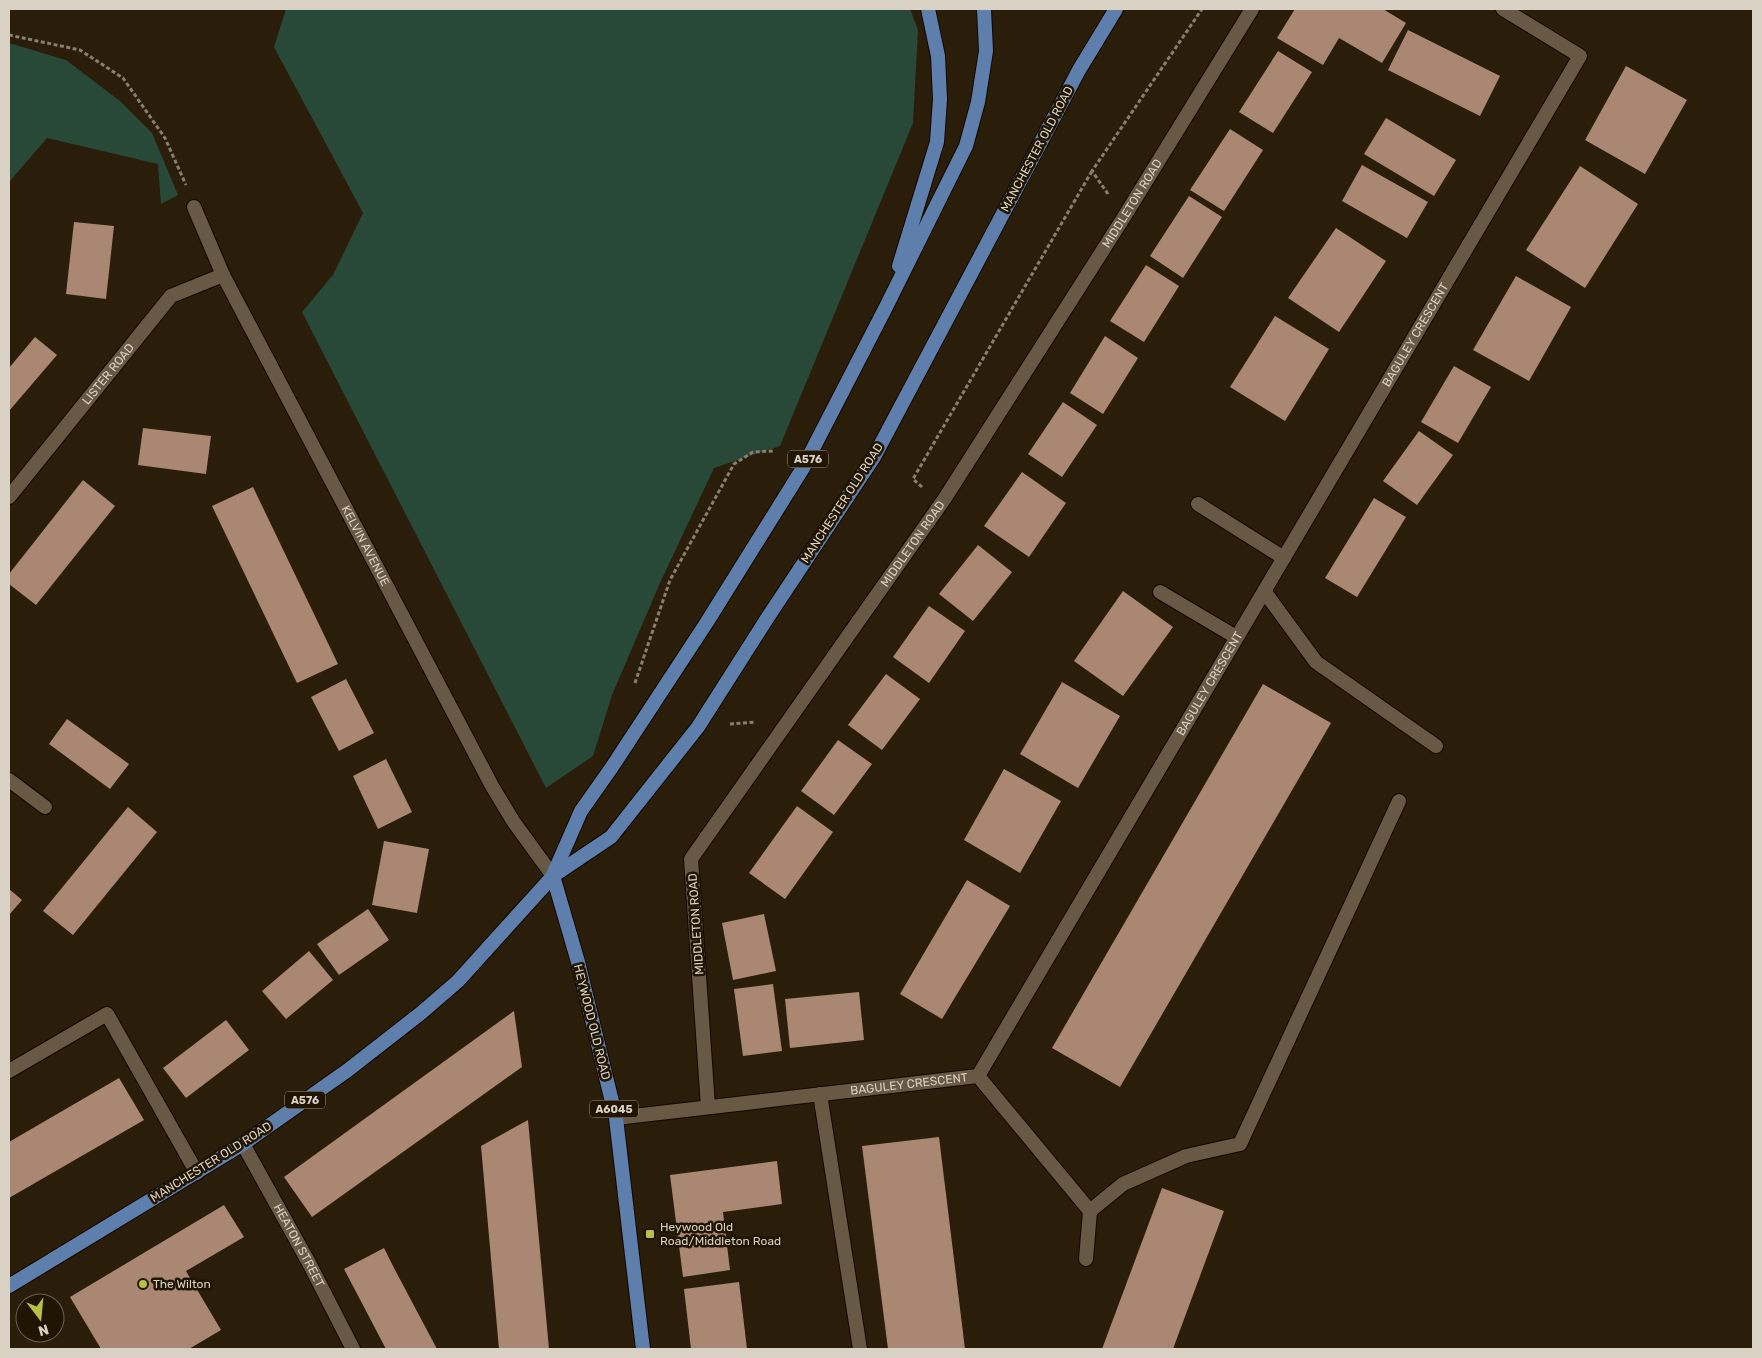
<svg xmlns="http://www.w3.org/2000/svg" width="1762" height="1358" viewBox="0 0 1762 1358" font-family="Rubik,sans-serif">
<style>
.green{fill:#294938}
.building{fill:#aa8773}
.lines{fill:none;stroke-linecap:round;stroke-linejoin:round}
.service-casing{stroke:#120700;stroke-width:16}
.minor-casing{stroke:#120700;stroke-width:16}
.primary-casing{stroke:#120700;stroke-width:16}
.path{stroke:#897f6f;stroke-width:3;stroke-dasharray:4 2.5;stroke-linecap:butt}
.service{stroke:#685944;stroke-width:14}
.minor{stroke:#685944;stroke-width:14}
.primary{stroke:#5e7fac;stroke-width:14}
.poi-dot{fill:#b7c148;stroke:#201402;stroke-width:2}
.labels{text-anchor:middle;stroke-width:5;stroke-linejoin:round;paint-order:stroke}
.shield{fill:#201402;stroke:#a2988a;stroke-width:1}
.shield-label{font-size:11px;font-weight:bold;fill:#dad1c5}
.street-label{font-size:12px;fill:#dad1c5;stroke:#201402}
.poi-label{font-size:12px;fill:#dad1c5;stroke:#201402;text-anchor:start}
</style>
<rect width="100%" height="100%" fill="#2a1d09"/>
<!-- green -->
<g class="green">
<polygon points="286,9 910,9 918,30 913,123 780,446 714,468 660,583 612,695 593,756 546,788 302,312 333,275 363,213 274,47"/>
<polygon points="9,43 66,60 120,101 152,133 178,195 161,204 158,164 47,138 9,182"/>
</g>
<!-- building -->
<g class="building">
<polygon points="1295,9 1383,9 1406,23 1382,63 1339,38 1323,65 1277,38"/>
<polygon points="1408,30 1500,76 1480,116 1388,70"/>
<polygon points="1278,51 1312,72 1273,133 1239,112"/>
<polygon points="1626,66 1687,100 1645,174 1585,140"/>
<polygon points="1386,118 1456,160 1434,196 1364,154"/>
<polygon points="1230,129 1263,150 1224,211 1190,190"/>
<polygon points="1362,165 1428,202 1407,238 1342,201"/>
<polygon points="1580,166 1638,204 1585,288 1526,250"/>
<polygon points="1189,196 1222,217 1183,278 1150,256"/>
<polygon points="74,222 114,226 106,299 66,294"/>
<polygon points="1336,228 1386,261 1339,332 1288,298"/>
<polygon points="1146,265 1179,286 1144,342 1110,321"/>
<polygon points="1516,276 1571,307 1529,381 1473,350"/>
<polygon points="1275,316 1329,349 1285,421 1230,387"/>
<polygon points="1105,336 1138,358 1103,414 1070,393"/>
<polygon points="35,337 57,355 9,411 9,368"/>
<polygon points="1454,366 1491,387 1458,443 1421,422"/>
<polygon points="1063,402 1097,425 1062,477 1028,454"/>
<polygon points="143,428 211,436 206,474 138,465"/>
<polygon points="1419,431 1453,455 1417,505 1383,481"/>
<polygon points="1022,472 1066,503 1029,557 984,526"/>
<polygon points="83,480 115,506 36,605 9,584 9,574"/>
<polygon points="253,487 338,664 297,683 212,506"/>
<polygon points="1374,498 1406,517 1357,597 1325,578"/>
<polygon points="978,545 1012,572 973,621 939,594"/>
<polygon points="1123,591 1173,627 1123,696 1074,661"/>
<polygon points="929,606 965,631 929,683 893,657"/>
<polygon points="886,674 920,699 882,750 848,725"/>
<polygon points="346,679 374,733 339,751 311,697"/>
<polygon points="1062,682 1120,716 1078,788 1020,754"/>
<polygon points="1263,684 1331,723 1120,1087 1052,1048"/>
<polygon points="67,719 129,764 110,789 49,744"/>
<polygon points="838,740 872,764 834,815 801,791"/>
<polygon points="386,759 412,812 378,829 353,776"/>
<polygon points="1004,769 1061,801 1020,873 964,840"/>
<polygon points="797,806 833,832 785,899 749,873"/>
<polygon points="128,807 157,832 73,935 43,911"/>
<polygon points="384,841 429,849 417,913 372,905"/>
<polygon points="967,880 1010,906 942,1019 900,994"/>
<polygon points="9,889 22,900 9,915"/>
<polygon points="368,909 389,940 339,975 317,944"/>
<polygon points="764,914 776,971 733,980 722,923"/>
<polygon points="309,951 333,980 286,1019 262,991"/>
<polygon points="773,984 782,1051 743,1056 734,989"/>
<polygon points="859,992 864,1040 790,1048 785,999"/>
<polygon points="514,1011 522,1067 312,1217 284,1177"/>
<polygon points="226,1020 249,1050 186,1098 163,1068"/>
<polygon points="119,1078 144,1120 9,1198 9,1142"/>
<polygon points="528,1120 549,1349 499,1349 481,1146"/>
<polygon points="939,1137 965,1349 888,1349 862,1146"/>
<polygon points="777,1161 782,1204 723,1212 730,1270 683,1277 670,1175"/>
<polygon points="1162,1188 1224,1211 1173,1349 1102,1349"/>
<polygon points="224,1205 244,1237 186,1271 221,1330 189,1349 101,1349 70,1297"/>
<polygon points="384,1248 394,1268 437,1349 386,1349 344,1269"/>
<polygon points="739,1282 747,1349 691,1349 684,1289"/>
</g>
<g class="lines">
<!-- service casing -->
<g class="service-casing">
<g id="service">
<polyline points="1198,504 1284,558"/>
<polyline points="1264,591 1316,662 1436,746"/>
<polyline points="1160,592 1236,637"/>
<polyline points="9,1071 107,1014 197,1173"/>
<polyline points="978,1076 1090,1211 1123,1184 1186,1156 1240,1144 1399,801"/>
<path id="s1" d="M 243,1144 L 309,1263 L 353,1349"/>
</g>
</g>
<!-- minor casing -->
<g class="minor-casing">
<g id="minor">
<path id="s2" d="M 194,207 L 223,275 L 492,786 L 513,821 L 553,876"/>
<path id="s3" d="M 9,497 L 171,296 L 223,275"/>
<polyline points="9,780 45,807"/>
<polyline points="820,1094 860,1349"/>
<path id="s4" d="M 708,1107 L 691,859 L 945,498 L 1124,217 L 1252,9"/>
<path id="s5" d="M 616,1118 L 978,1076 L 1580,56 L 1503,9"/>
<polyline points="1086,1259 1090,1211"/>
</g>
</g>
<!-- primary casing -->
<g class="primary-casing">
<g id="primary">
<polyline points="899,266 937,142 940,99 938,56 928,9"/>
<polyline points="553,875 581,811 612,767 707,622 803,468 886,307 966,146 978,102 986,51 984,9"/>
<polyline points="553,876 578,962 616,1118 643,1349"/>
<polyline points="9,1286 243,1144 348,1070 421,1013 458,981 553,876 611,837 698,727 768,617 874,457 1079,70 1116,9"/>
</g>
</g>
<!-- path -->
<g class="path">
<polyline points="9,35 80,50 123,78 165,138 186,185"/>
<polyline points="1108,194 1092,171 1202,9"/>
<polyline points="922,487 913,479 1092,171"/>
<polyline points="635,683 670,580 734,464 753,452 773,451"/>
<polyline points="730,724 756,722"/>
</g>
<!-- service -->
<use href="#service" class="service"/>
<!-- minor -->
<use href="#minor" class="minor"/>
<!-- primary -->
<use href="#primary" class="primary"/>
</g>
<!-- markers -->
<g class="poi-dot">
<rect x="645" y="1229" width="10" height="10" rx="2.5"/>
<circle cx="143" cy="1284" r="5"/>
</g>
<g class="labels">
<!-- shield labels -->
<g class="shield">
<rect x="788" y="450.5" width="40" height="17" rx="4"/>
<rect x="285" y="1091.5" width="40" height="17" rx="4"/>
<rect x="590" y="1100.5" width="48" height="17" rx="4"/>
</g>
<g class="shield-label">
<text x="808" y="463">A576</text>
<text x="305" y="1104">A576</text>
<text x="614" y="1113">A6045</text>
</g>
<!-- street labels -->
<g class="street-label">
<text transform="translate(1037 149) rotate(-62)" y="4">MANCHESTER OLD ROAD</text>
<text dy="4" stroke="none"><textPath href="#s4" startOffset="1039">MIDDLETON ROAD</textPath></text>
<text dy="4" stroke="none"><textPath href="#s5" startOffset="1225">BAGULEY CRESCENT</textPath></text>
<text dy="4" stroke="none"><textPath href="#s3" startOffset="158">LISTER ROAD</textPath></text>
<text transform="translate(842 503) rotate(-57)" y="4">MANCHESTER OLD ROAD</text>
<text dy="4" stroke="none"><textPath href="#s4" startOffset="634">MIDDLETON ROAD</textPath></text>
<text dy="4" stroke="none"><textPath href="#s2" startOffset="380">KELVIN AVENUE</textPath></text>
<text dy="4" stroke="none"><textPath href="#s5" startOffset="820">BAGULEY CRESCENT</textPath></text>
<text transform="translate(696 924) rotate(-94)" y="4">MIDDLETON ROAD</text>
<text transform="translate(592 1022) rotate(76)" y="4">HEYWOOD OLD ROAD</text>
<text dy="4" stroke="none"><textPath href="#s5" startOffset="295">BAGULEY CRESCENT</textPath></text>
<text transform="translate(211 1162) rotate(-32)" y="4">MANCHESTER OLD ROAD</text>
<text dy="4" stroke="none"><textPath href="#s1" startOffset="116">HEATON STREET</textPath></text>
</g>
<!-- poi labels -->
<g class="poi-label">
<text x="660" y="1231">Heywood Old<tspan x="660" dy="14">Road/Middleton Road</tspan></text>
<text x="153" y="1288">The Wilton</text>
</g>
</g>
<!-- border -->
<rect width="1762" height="1358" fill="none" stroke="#dad1c5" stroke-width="20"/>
<!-- north arrow -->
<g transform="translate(40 1318) rotate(164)"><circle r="24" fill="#201402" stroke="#6a6050"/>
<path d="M0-4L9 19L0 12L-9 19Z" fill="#b7c148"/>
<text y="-8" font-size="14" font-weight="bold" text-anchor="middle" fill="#dad1c5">N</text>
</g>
</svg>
